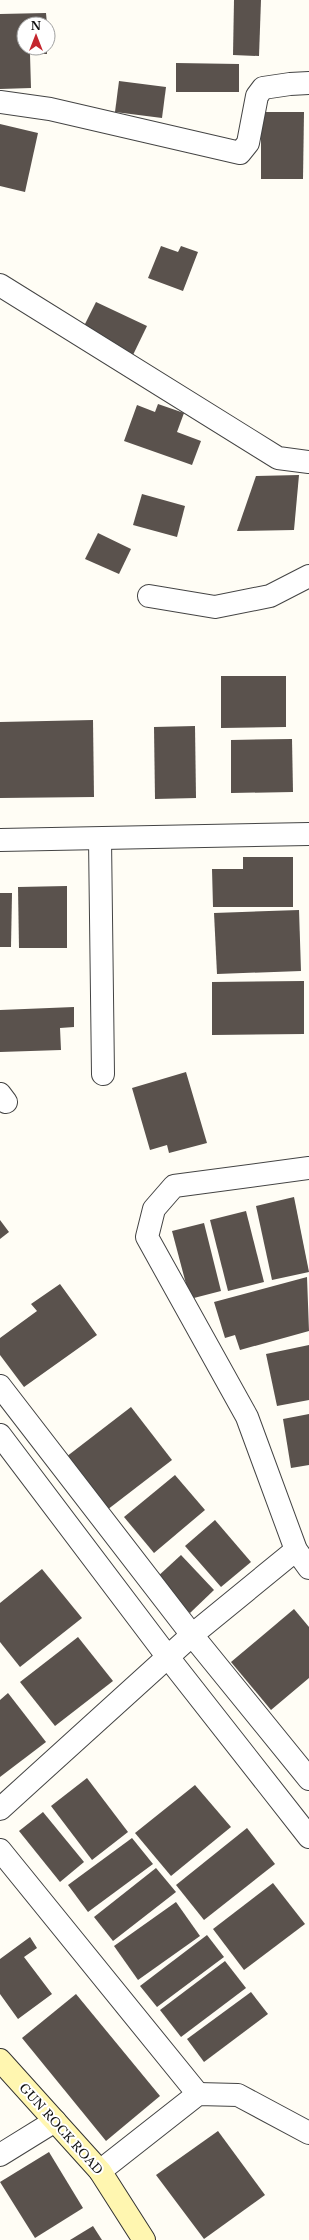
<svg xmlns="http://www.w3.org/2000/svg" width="309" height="2240" viewBox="0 0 309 2240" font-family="'Libre Baskerville',serif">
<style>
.building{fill:#5a524d}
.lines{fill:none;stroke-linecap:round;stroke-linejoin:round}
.minor-casing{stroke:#444;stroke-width:24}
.secondary-casing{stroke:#333;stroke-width:24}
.minor{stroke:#fff;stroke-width:22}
.secondary{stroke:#fff6b0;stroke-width:22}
.labels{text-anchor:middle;stroke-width:4;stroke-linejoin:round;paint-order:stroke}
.street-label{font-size:12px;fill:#111;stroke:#fff}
</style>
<rect width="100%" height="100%" fill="#fffdf5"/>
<!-- building -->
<g class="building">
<polygon points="234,0 261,0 259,56 233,55"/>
<polygon points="46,13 47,24 24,24 24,48 47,48 47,54 30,54 31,88 0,89 0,14"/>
<polygon points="176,63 239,64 239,92 176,92"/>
<polygon points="119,81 166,87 162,118 115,112"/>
<polygon points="261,112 304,112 303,179 261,179"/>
<polygon points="0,124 38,133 25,192 0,186"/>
<polygon points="161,246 178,252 181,246 198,252 183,291 148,278"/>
<polygon points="96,302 147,326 132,357 81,332"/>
<polygon points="158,404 184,413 177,432 201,441 192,465 124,441 137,405 155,412"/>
<polygon points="299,475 294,530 237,531 256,476"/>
<polygon points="142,494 185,506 177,537 133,525"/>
<polygon points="98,533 131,549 119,574 85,559"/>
<polygon points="221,676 286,676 286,727 221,728"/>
<polygon points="93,720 94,797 0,798 0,722"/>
<polygon points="195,726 196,798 155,799 154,727"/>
<polygon points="292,739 293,792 231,793 231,740"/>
<polygon points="243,857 293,857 293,907 213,907 212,869 243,869"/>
<polygon points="67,886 67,948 19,948 18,887"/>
<polygon points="0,893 12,893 11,947 0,947"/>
<polygon points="299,910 301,971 217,974 214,913"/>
<polygon points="304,981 304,1034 212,1035 212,982"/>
<polygon points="74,1007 74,1027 60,1028 61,1050 0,1052 0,1010"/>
<polygon points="186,1072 207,1143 169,1153 167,1145 150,1150 132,1088"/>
<polygon points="294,1197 309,1272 272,1280 256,1206"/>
<polygon points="246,1211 264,1282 228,1291 210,1220"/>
<polygon points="0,1220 9,1232 0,1239"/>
<polygon points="204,1223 221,1291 190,1299 172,1231"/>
<polygon points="307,1277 309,1331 240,1350 235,1335 225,1338 214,1302"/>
<polygon points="60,1284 97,1335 24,1387 0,1355 0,1338 37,1311 31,1304"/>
<polygon points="309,1345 309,1400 277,1406 266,1354"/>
<polygon points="131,1407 172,1460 107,1510 66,1457"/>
<polygon points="309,1414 309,1465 291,1468 283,1419"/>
<polygon points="175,1475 205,1510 154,1553 124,1517"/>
<polygon points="215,1520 251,1562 221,1587 185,1546"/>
<polygon points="181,1555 214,1590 190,1613 156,1578"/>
<polygon points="42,1569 82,1618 20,1667 0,1642 0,1603"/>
<polygon points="294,1609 309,1627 309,1678 271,1710 231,1662"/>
<polygon points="78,1637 113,1681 55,1726 20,1682"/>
<polygon points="8,1693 46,1742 0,1777 0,1700"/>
<polygon points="87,1778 128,1832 92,1860 51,1806"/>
<polygon points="195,1785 231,1827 171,1876 135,1833"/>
<polygon points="43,1812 84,1862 60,1882 19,1831"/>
<polygon points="247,1828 275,1864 204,1920 176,1885"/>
<polygon points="132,1838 153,1864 88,1912 68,1885"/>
<polygon points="156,1868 176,1892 113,1941 94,1917"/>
<polygon points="273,1883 305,1924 244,1970 213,1929"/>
<polygon points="176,1902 200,1936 138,1980 114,1946"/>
<polygon points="207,1935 224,1957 157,2007 140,1986"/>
<polygon points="30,1937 37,1948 24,1957 52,1994 18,2019 0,1994 0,1959"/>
<polygon points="225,1961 246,1988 181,2037 160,2010"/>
<polygon points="251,1992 268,2014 204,2062 187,2039"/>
<polygon points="76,1994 160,2096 106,2141 22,2038"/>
<polygon points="218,2131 265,2195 204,2239 156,2175"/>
<polygon points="49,2152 83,2208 35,2238 0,2182"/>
<polygon points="93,2226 102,2240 70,2240"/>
</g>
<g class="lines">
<!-- minor casing -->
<g class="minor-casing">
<g id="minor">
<polyline points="0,102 50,109 240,153 248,143 257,96 263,88 290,84 309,83"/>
<polyline points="0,285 278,458 309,462"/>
<polyline points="149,596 215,607 270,596 309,576"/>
<polyline points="100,839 103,1074"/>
<polyline points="0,840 309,834"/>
<polyline points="0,1094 6,1102"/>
<polyline points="309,1168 174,1186 154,1209 147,1237 247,1417 296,1550 309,1568"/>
<polyline points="0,1386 192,1635 0,1809"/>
<polyline points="0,1435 167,1656 309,1837"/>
<polyline points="296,1550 192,1635 309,1779"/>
<polyline points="0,1850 198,2094"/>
<polyline points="0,2155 55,2121"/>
<polyline points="100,2171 198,2094 238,2095 309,2133"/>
</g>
</g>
<!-- secondary casing -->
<g class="secondary-casing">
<polyline id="secondary" points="0,2060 100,2171 144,2240"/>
</g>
<!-- minor -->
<use href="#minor" class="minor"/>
<!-- secondary -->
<use href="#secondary" class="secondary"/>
</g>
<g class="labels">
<!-- street labels -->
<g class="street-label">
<text transform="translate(61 2129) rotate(48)" y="4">GUN ROCK ROAD</text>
</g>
</g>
<!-- north arrow -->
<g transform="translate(36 36)"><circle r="19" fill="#ffffff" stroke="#a0a0a0"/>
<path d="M0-3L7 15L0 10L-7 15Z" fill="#c4262e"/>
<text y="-6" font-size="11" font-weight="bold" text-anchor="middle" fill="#111111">N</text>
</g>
</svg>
